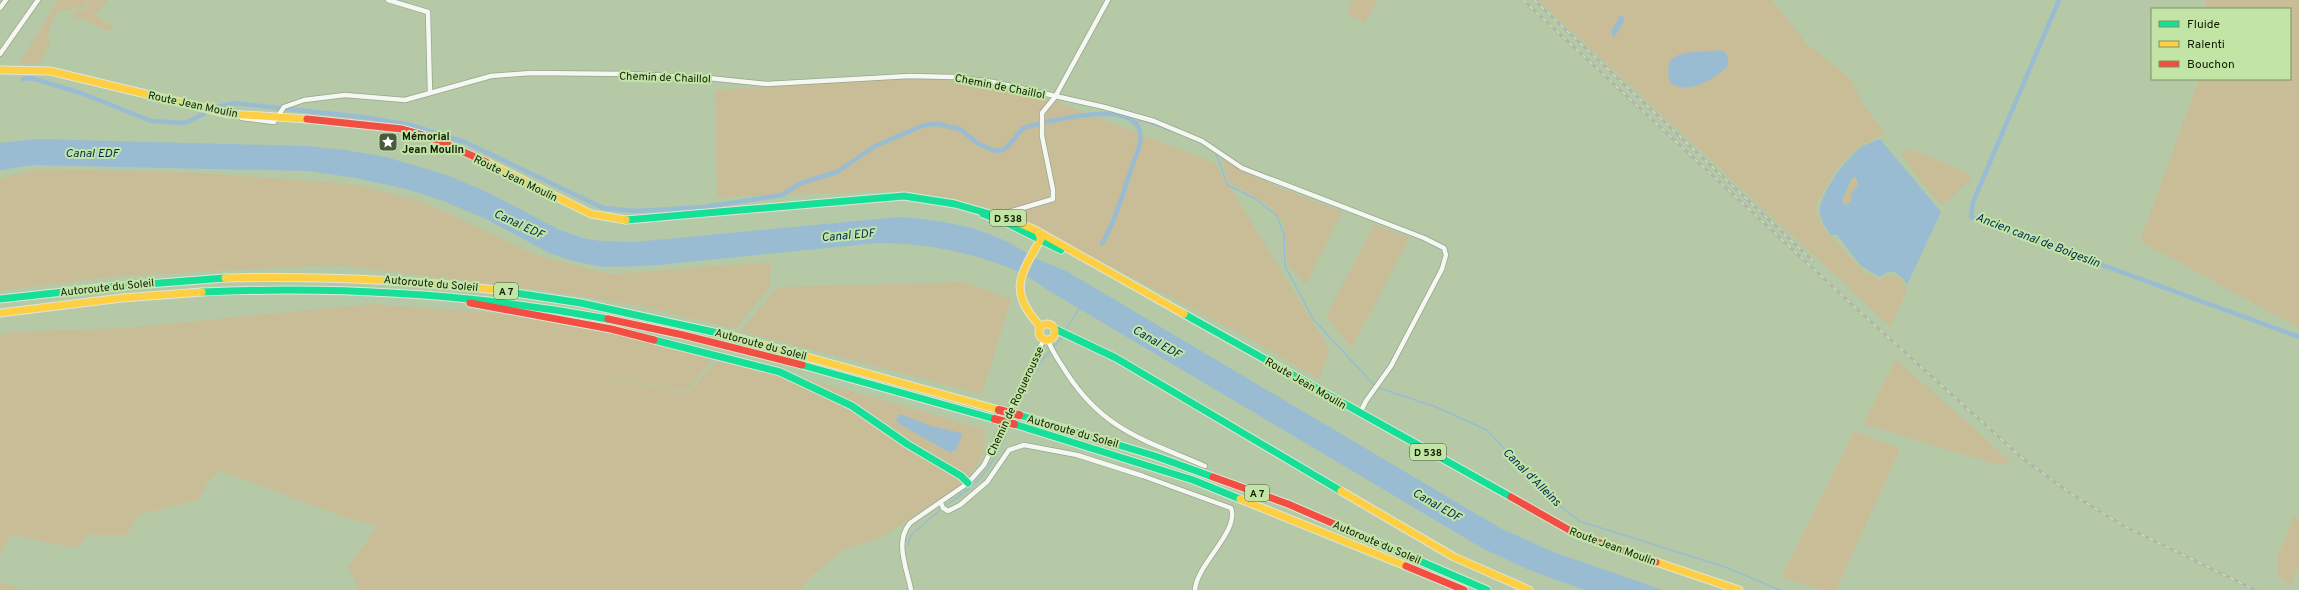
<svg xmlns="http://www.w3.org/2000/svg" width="2299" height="590" viewBox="0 0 2299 590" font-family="Overpass,sans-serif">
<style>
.green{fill:#c8bd97}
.water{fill:#99bcd2;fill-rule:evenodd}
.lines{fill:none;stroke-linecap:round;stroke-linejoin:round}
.stream{stroke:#99bcd2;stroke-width:1.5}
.canal{stroke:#99bcd2;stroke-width:4.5}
.street-casing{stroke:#97a68b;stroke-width:6}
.fast-casing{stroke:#dee7d7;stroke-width:9}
.slow-casing{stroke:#dee7d7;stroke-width:9}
.jam-casing{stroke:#dee7d7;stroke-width:9}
.street{stroke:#f4f7f2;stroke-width:4.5}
.fast{stroke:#16e098;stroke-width:7}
.slow{stroke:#ffcf43;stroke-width:7}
.jam{stroke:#f24e42;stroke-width:7}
.rail-casing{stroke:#b0b5ac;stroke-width:3}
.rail{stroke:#c2e4a5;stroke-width:1.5;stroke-dasharray:4.5;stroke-linecap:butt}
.jam-bridge-casing{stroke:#dee7d7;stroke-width:10;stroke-linecap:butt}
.jam-bridge{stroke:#f24e42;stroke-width:8}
.labels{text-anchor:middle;stroke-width:4;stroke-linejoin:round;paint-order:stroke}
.shield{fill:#c2e4a5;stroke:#465935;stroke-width:1}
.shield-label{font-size:10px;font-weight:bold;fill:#111d05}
.street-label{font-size:11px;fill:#111d05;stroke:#c2e4a5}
.poi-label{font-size:11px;font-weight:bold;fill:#111d05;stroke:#c2e4a5;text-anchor:start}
.water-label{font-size:12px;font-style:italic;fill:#002b55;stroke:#c2e4a5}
</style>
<rect width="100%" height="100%" fill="#b6c9a7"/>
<!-- green -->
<g class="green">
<path d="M 58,0 L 89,0 L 83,8 L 58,11 C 51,23 46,29 50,43 L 39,64 L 19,64 Z"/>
<polygon points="91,0 108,0 95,15 115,28 106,31 83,19 74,17 74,12 84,10"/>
<polygon points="1353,0 1378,0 1365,23 1346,12"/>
<path d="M 1538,0 L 1772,0 L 1807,44 L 1850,78 L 1864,106 L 1886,134 C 1844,150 1836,170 1815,207 L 1821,225 L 1864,272 L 1881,280 L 1886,275 L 1900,277 L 1907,290 L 1891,327 Z"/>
<polygon points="2204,0 2299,0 2299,328 2140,241 2199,79 2290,79 2290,9 2207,9"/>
<polygon points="925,76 1057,102 1215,163 1330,350 1319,379 1252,340 1049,234 985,207 943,197 902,191 717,197 715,90"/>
<polygon points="1908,148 1966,172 1972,179 1942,205 1922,183 1901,154"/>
<polygon points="1222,159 1275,186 1342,212 1306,284 1288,266 1284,223 1268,205 1229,182"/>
<polygon points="40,169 201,173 352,184 422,201 541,257 610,274 771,262 769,288 736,329 635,305 541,290 335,265 118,276 0,291 0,178"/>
<polygon points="1856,177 1858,184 1853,190 1852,202 1845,205 1842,201 1843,198 1852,178"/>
<polygon points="1374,224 1409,238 1352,348 1326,317"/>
<polygon points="964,282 1011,299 982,394 740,331 778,287"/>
<polygon points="372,304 539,316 719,351 687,391 561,370 688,393 722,355 985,429 984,453 966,482 882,537 843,551 812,575 800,590 359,590 348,567 378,526 352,520 219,470 207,484 198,500 138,515 127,535 88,535 76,548 11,535 0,557 0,335 13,332 123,328"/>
<polygon points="1896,359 2012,463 1999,465 1863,424"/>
<polygon points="1854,431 1900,449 1836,590 1821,590 1781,577"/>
<polygon points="2294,516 2299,518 2299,566 2291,586 2279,577 2277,558"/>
<polygon points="0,582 26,590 0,590"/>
</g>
<!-- water -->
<g class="water">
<polygon points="1620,16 1623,16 1624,21 1614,38 1611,31"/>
<path d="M 1719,50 L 1726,53 L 1728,59 L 1727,67 C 1712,80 1691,94 1671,84 L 1668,75 L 1669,62 C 1682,48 1700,54 1719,50 Z"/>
<path d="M 37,139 L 308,146 L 345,150 L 386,157 L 447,175 L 487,192 L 560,230 L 583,238 L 601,241 L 635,242 L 898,217 C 944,220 988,227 1028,254 L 1019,272 C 972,252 926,243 876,243 L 648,266 L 602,267 L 573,261 L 549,253 L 486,219 L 443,201 L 410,190 L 356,178 L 307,171 L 33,165 L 0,170 L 0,143 Z"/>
<path d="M 1880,139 L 1941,212 L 1907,285 C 1901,274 1892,266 1880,277 L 1860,265 L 1837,235 L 1831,235 C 1826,228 1821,221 1820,213 C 1818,195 1848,155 1863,146 C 1868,143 1875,141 1880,139 ZM 1856,177 L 1858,184 L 1851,195 L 1851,202 L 1845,205 L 1842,201 L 1843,198 L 1852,178 Z"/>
<polygon points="1035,258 1068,272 1500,528 1553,552 1663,590 1585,590 1529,570 1482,548 1046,289 1027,276"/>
<polygon points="900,414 931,426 961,433 962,436 956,450 950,452 945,450 898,423 896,420"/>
</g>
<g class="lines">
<!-- stream -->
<g class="stream">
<polyline points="1136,123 1141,120 1181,134"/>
<polyline points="1199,142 1215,152 1228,185 1256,199 1277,216 1284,234 1285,266 1313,319 1375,386"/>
<polyline points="1071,322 1079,308"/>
<polyline points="1065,331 1069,324"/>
<polyline points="1053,348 1061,338"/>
<polyline points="1379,388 1436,407 1487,430 1548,496 1579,521 1725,567 1780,590"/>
<polyline points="1020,401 1037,367 1049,352"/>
<path d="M 947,505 C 980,482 989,472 1006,435"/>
<polyline points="908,545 911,535 940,510"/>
</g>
<!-- canal -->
<g class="canal">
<polyline points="2059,0 1973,202 1971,217 2299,337"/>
<polyline points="23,79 31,78 81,93 151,121 184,123 204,114"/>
<polyline points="217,107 234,103 370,118 410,125 465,142 603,208 636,211 705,207 782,195 801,183 837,172 875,146 924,125 938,124 960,129 977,143 995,151 1003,150 1008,146 1023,128 1039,124"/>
<path d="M 1044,122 C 1065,119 1133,101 1140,132 C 1143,144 1134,158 1131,170 C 1122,195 1116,220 1102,243"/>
</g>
<!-- street casing -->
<g class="street-casing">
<g id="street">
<polyline points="388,0 428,12 430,93"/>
<polyline points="0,8 6,0"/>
<polyline points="0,54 38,0"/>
<polyline points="242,118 274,122 284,107 304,100 345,95 405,100 491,76 531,73 630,74 708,78 767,84 909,76 954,77 993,82 1104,107 1154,121 1202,141 1242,168 1424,238 1444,248 1446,255 1442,269 1391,366 1366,401 1360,413"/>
<polyline points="1004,220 1009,212 1053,199 1053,190 1042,136 1042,113 1055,97 1108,0"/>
<path d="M 1048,340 C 1052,352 1060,362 1066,372 C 1104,431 1145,440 1205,466"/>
<path d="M 941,503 L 943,508 L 948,511 L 960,505 L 987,482 L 1009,450 L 1024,445 L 1077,455 L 1143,476 L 1231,508 C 1240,531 1196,565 1195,590"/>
<path d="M 911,590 C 907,568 894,542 910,523 L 968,483 L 984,465 L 1044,339"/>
</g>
</g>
<!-- fast casing -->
<g class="fast-casing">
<g id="fast">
<polyline points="983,214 1007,223 1061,250"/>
<polyline points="626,220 904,196 955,204 1014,221"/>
<polyline points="496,290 581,303 727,335"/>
<path d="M 202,292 C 339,286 474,294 608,319"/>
<polyline points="0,299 109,287 225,278"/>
<polyline points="1184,314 1511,497"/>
<polyline points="1055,329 1116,358 1341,491"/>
<polyline points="654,340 780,372 852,406 907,444 961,476 968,483"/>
<polyline points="802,365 995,419"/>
<polyline points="1019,415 1155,456 1213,477"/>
<polyline points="1014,424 1193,480 1240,499"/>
<polyline points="1348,530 1487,590"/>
</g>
</g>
<!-- slow casing -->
<g class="slow-casing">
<g id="slow">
<polyline points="0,70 50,71 229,114 307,119"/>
<polyline points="486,162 591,214 626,220"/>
<polyline points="1014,221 1035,230 1184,314"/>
<path d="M 1039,235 L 1041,239 C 1019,276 1008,292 1041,327"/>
<path d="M 225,278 C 316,276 405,279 496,290"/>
<polyline points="0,313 122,298 202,292"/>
<circle cx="1047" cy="332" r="8"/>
<polyline points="727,335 999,410"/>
<polyline points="1341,491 1454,557 1529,590"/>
<polyline points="1240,499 1406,566"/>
<polyline points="1656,562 1739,590"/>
</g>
</g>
<!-- jam casing -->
<g class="jam-casing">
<g id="jam">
<polyline points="307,119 402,129 430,137 486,162"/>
<polyline points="470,303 611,329 654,340"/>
<polyline points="608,319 683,335 802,365"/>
<polyline points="1213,477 1288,504 1348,530"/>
<polyline points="1511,497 1578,535 1656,562"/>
<polyline points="1406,566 1464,590"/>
</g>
</g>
<!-- street -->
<use href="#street" class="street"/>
<!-- fast -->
<use href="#fast" class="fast"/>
<!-- slow -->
<use href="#slow" class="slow"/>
<!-- jam -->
<use href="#jam" class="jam"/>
<!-- rail casing -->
<g class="rail-casing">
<g id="rail">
<polyline points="1523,0 1859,311 2021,457 2070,493 2122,525 2255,590"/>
<polyline points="1534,0 1813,261"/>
</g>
</g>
<!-- rail -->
<use href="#rail" class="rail"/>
<!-- jam-bridge casing -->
<g class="jam-bridge-casing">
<g id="jam-bridge">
<polyline points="999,410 1019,415"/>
<polyline points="995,419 1014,424"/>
</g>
</g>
<!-- jam-bridge -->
<use href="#jam-bridge" class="jam-bridge"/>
</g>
<!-- icons -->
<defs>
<g id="sight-square" transform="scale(1)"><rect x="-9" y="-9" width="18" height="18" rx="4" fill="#4b593e" stroke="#c2e4a5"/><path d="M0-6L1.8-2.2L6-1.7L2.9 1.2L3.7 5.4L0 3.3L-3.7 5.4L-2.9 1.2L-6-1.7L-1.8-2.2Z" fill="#fff"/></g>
</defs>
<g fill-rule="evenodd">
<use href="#sight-square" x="388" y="142"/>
</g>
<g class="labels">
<!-- shield labels -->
<g class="shield">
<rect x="990" y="210" width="36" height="16" rx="3"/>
<rect x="494" y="283" width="24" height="16" rx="3"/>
<rect x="1410" y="444" width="36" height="16" rx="3"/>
<rect x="1245" y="485" width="24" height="16" rx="3"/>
</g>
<g class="shield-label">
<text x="1008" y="222">D 538</text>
<text x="506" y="295">A 7</text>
<text x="1428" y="456">D 538</text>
<text x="1257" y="497">A 7</text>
</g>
<!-- street labels -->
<g class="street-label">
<text transform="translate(665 77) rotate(2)" y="4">Chemin de Chaillol</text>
<text transform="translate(1000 86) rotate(11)" y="4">Chemin de Chaillol</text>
<text transform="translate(193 104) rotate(12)" y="4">Route Jean Moulin</text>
<text transform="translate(516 178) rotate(26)" y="4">Route Jean Moulin</text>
<text transform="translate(431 283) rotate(5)" y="4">Autoroute du Soleil</text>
<text transform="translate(107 287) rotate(-6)" y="4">Autoroute du Soleil</text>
<text transform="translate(761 344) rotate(15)" y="4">Autoroute du Soleil</text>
<text transform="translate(1306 383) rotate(30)" y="4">Route Jean Moulin</text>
<text transform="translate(1015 401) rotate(-65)" y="4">Chemin de Roquerousse</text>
<text transform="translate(1073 431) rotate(16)" y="4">Autoroute du Soleil</text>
<text transform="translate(1377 542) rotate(23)" y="4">Autoroute du Soleil</text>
<text transform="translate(1613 546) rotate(20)" y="4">Route Jean Moulin</text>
</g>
<!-- poi labels -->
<g class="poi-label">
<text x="402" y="140">Mémorial<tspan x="402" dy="13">Jean Moulin</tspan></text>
</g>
<!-- water labels -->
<g class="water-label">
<text x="92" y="157">Canal EDF</text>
<text transform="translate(519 224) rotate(25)" y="4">Canal EDF</text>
<text transform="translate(848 235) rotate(-5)" y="4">Canal EDF</text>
<text transform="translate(2038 240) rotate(21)" y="4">Ancien canal de Boigeslin</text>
<text transform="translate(1157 342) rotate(30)" y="4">Canal EDF</text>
<text transform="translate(1532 477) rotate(45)" y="4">Canal d'Alleins</text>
<text transform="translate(1437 505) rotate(30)" y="4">Canal EDF</text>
</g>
</g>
<!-- legend -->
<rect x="2151" y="8" width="140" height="72" fill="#c2e4a5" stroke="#7b9465"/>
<rect x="2159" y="21" width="20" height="6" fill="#16e098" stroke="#7b9465"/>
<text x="2187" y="28" font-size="12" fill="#111d05">Fluide</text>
<rect x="2159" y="41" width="20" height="6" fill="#ffcf43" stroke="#7b9465"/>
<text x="2187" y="48" font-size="12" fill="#111d05">Ralenti</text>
<rect x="2159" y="61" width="20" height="6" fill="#f24e42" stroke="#7b9465"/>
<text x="2187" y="68" font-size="12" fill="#111d05">Bouchon</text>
</svg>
